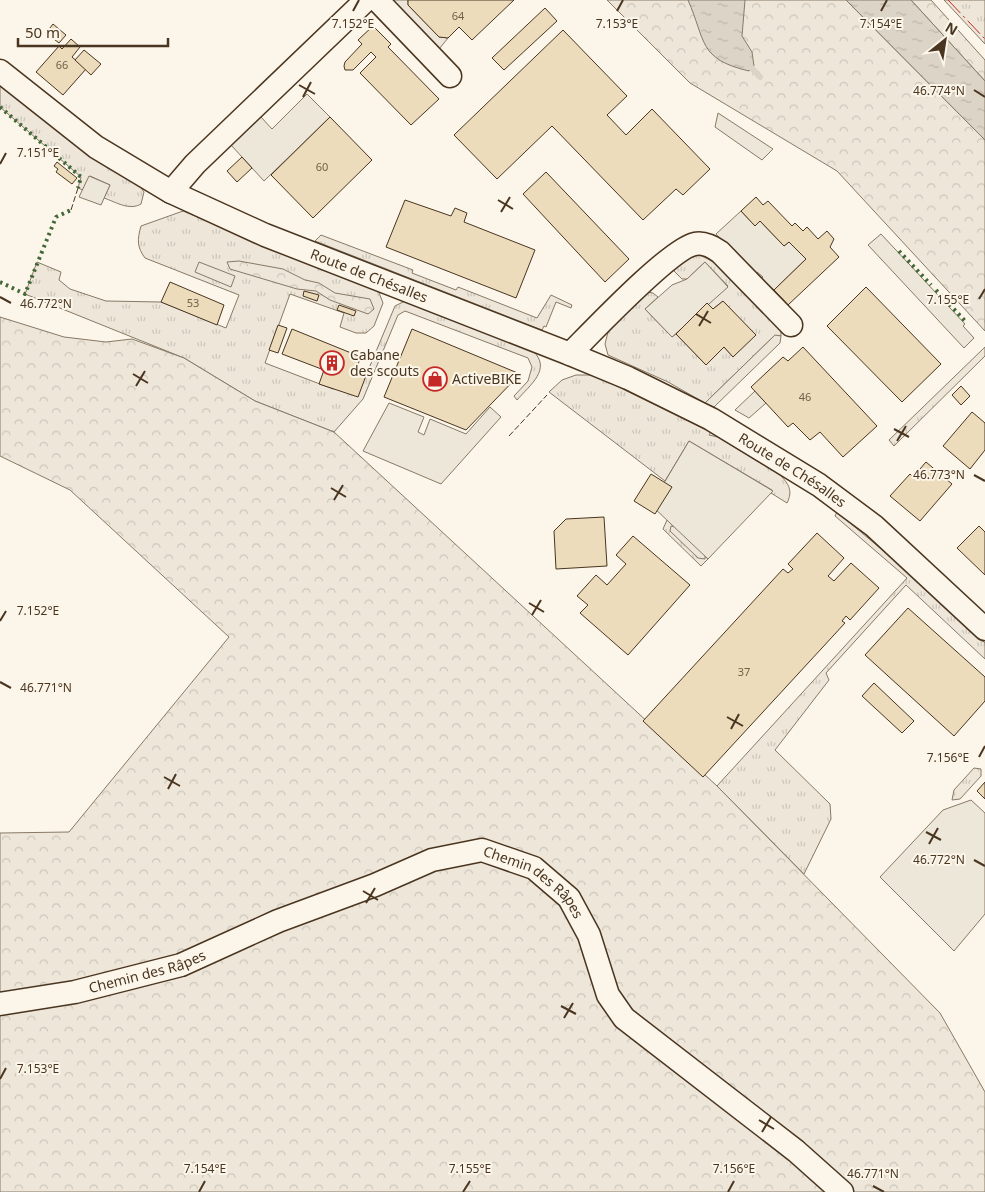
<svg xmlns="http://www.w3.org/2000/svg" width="985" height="1192" viewBox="0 0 985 1192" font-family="'Noto Sans',sans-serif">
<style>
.grass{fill:url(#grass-tufts);stroke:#887966}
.forest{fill:url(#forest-crowns);stroke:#887966}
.garden{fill:#ede6d9;stroke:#887966}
.parking{fill:#ede7d9;stroke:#887966}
.water{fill:url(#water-ripples);stroke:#887966}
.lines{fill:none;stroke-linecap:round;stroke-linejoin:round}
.stream{stroke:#dcd4c6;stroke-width:6}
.building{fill:#ecdcbc;stroke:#4a3520}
.minor-casing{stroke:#4a3520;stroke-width:25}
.minor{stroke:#fbf6e9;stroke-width:22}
.hedge{stroke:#436837;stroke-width:4;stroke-dasharray:2.5 4;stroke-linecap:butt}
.fence{stroke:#4a3520;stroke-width:1;stroke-dasharray:6 2.5;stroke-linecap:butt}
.power{stroke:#c62828;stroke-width:1;stroke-dasharray:18 4 2.5 4;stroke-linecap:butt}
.ticks{fill:none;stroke:#4a3520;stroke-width:2}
.labels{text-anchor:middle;stroke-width:4;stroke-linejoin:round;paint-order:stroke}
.number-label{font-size:11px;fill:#725f47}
.street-label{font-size:14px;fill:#4a3520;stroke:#fbf6e9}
.poi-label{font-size:14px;fill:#4a3520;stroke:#fbf6e9;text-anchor:start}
.ticks-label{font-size:12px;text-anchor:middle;fill:#4a3520;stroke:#fbf6e9;stroke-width:4;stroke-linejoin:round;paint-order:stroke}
</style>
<defs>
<pattern id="grass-tufts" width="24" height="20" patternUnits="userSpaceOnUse" patternTransform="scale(1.25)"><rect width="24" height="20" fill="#ede6d9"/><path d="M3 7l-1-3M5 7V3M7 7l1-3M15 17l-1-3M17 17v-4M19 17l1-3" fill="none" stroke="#cdc6ba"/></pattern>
<pattern id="forest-crowns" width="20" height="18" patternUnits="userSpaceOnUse" patternTransform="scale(1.25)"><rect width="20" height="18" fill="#ede6d9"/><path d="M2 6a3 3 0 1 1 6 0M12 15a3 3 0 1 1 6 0" fill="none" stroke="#cdc6ba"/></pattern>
<pattern id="water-ripples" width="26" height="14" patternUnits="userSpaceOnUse" patternTransform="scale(1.25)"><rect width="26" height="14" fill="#dcd4c6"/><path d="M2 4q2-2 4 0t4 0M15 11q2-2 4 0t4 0" fill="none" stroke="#beb7aa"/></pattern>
</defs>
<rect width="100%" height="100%" fill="#fbf6e9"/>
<!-- grass -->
<g class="grass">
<polygon points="944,0 985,0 985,44"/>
<path d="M 0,84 L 30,110 L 139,185 L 144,192 L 141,204 C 129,211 116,202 104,198 L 110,185 L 90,176 L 83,190 L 78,188 L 81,177 L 0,107 Z"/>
<path d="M 183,211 L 378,290 L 383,303 L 374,326 L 366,333 L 356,333 L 340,327 L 344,313 L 290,294 L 265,363 L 333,389 L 367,373 L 395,306 L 405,301 L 533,351 C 552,369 530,385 517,400 L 514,396 L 528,381 L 532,367 L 528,358 L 405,311 L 398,315 L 363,399 L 334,432 L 255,401 L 184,358 L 25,294 L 37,262 L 61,272 L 59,280 L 70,289 L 106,301 L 161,302 L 226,328 L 239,295 L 145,258 C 137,247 137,240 141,226 Z"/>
<polygon points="321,235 413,270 412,273 456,290 458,287 537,318 551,295 572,305 571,308 556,302 546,327 544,326 542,330 315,241"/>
<path d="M 696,254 C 727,263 758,306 781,330 L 781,336 L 774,336 L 705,403 L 668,382 L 608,355 L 605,344 L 608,332 L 648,292 L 653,293 L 658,297 L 645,309 L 672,337 L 676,334 L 706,365 L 724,347 L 733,357 L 755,335 L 723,301 L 713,309 L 707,303 L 728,286 L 705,262 L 687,279 L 682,279 L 674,271 L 675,267 Z"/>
<polygon points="985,347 985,356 894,446 889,440"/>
<path d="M 576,375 L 594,375 L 711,432 L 709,435 L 718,437 L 780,475 C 789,484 793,491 787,503 L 771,493 L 772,490 L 689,441 L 665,481 L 549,392 L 562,380 Z"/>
<polygon points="837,512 911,574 985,643 985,659 906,585 826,673 829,680 775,750 830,804 831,819 804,874 717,786 907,578 835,516"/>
<polygon points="667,520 708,559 701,566 663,529"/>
<polygon points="974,768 981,769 981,776 960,799 952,800 954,790"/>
</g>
<!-- forest -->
<g class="forest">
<polygon points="607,0 846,0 985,140 985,331 837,171 690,83"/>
<polygon points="911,0 931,0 985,60 985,81"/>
<polygon points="239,261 283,269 305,280 319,283 335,293 370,299 374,309 368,314 330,300 316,291 297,289 230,269 227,262"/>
<polygon points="0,317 64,337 106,342 132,339 184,358 255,401 334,432 717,786 940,1013 985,1092 985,1192 0,1192 0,833 69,832 229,637 70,490 0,456"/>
<polygon points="671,526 680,528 705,551 705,559 698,558 670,531"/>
</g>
<!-- garden -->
<g class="garden">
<polygon points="388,0 408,0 408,5 439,37 448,38 439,49"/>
<polygon points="199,262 235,276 231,287 195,272"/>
</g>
<!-- parking -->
<g class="parking">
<polygon points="307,94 330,117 264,181 231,145 261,117 272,129"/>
<polygon points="718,113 773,149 762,160 715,127"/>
<polygon points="89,176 110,185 101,205 79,197"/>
<polygon points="741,211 755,226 760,221 784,246 789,242 806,259 774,290 772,288 769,291 760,280 763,277 757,272 754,274 716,234"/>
<polygon points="881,234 965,324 963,326 974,338 964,348 868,245"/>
<polygon points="705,262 728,287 672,337 645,309 672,285 687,279"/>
<polygon points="775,335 781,336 780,343 714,407 705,403"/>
<polygon points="755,391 766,403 749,418 735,410"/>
<polygon points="389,403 424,417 418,432 424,435 430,419 466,434 490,407 501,417 441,484 363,451"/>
<polygon points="689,441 773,491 708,559 651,505"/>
<polygon points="971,800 985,813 985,914 954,951 880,877 943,810"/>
</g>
<!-- water -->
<g class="water">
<path d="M 688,0 L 745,0 L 742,36 L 752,52 L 754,66 L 749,71 C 698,59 706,41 688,0 Z"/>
<polygon points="846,0 911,0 985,81 985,140"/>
</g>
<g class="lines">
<!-- stream -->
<polyline class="stream" points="747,63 760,77"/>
</g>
<!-- building -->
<g class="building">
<polygon points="408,0 514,0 472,40 459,27 448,38 439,37 408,5"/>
<polygon points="545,8 557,21 504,70 492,58"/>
<polygon points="53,24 66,35 59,43 46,33"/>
<polygon points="373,26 391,44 388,47 439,99 411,125 360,73 376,57 371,52 353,70 345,70 344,66 345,62 362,44 358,40"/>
<polygon points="563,30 627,96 607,115 626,135 652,109 710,169 683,195 676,189 643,220 552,126 497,179 454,135"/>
<polygon points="71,39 80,47 72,57 86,69 63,95 36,72 59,46 62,49"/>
<polygon points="84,50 101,64 91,75 75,60"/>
<polygon points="330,117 372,160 313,218 271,175"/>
<polygon points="242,157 252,168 237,182 227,171"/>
<polygon points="57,162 77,178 72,184 56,172 58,169 54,166"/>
<polygon points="546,172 629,259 605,282 523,194"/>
<polygon points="756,197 763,205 768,201 792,226 795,223 803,231 807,227 818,239 827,231 834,239 830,247 839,257 788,305 774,290 806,259 789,242 784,246 760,221 755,226 741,211"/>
<polygon points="405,200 451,216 455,208 467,213 464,222 535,250 516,298 386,247"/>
<polygon points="170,282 224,305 217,325 161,302"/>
<polygon points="866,287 941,364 902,402 827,326"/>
<polygon points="304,291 319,295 317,301 303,296"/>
<polygon points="723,301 756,335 733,357 724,347 706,365 676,334 707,303 713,309"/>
<polygon points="339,305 356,311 354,316 337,310"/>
<polygon points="278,325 287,328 278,353 269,350"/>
<polygon points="292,329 361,357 356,369 367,373 358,397 319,384 324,370 282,354"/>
<polygon points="412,329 520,374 466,430 384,397"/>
<polygon points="803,347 877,426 843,457 820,432 810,440 793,423 788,427 751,387 783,357 788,361"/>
<polygon points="961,386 970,396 961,405 952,395"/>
<polygon points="972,412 985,423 985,450 970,469 943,446"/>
<polygon points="926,462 952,484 920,521 890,496 910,474 913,477"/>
<polygon points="651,474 672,487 655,514 634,501"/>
<polygon points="604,517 607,566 556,569 554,531 566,519"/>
<polygon points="979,526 985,532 985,575 957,548"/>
<polygon points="817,533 844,558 828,576 834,581 851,563 879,588 850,620 846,616 842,621 845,623 703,777 643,721 783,569 788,573 793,569 788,564"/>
<polygon points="633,536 690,585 628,655 580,613 588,605 577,596 596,575 607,585 626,564 616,555"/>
<polygon points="908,608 985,677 985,701 954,736 865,655"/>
<polygon points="874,683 914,721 902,733 862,696"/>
<polygon points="985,782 985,799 977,791"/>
</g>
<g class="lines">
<!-- minor casing -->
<g class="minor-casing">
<g id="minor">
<polyline points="377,0 450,76"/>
<path id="s1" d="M 0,71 L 96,147 L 171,192 L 265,235 L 570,354 L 628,378 L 711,419 L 819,485 L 874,526 L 985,629"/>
<polyline points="171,192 195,164 366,0"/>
<path d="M 570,354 C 591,333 671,248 695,244 C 703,242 713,247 720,252 L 791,325"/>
<path id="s2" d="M 0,1004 L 75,992 L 181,965 L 278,921 L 375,885 L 432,860 L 482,850 L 534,868 L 569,898 L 589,935 L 608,995 L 624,1018 L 796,1151 L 842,1192"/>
</g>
</g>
<!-- minor -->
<use href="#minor" class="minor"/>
<!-- hedge -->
<g class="hedge">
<polyline points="0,107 81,177 78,188"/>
<polyline points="899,251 931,285"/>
<polyline points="0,282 25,294 56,217 71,210"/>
<polyline points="936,290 966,322"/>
</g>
<!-- fence -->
<g class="fence">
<polyline points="71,210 78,188"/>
<polyline points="509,436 547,395"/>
</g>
<!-- power -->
<polyline class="power" points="948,0 985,39"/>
</g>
<!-- ticks -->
<path class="ticks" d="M 353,11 L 359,0M 617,11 L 623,0M 881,11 L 887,0M 299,85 L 315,94M 974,90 L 985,97M 303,97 L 311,82M 0,164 L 6,153M 498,200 L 513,209M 501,212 L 510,197M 0,297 L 11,303M 979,299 L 985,289M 696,314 L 711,323M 699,326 L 708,311M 133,374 L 148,383M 136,386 L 145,371M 894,429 L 909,437M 897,441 L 906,426M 974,475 L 985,481M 331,488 L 346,497M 334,500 L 343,485M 529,603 L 544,612M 532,615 L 541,600M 0,621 L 6,611M 0,682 L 11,688M 727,717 L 743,726M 731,729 L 739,714M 979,757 L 985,746M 164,777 L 180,786M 168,789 L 176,774M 926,832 L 941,840M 929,844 L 938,828M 974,860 L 985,866M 363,891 L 378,900M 366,903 L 375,888M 561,1006 L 576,1014M 564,1018 L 573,1003M 0,1079 L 6,1068M 759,1120 L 774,1129M 762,1132 L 771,1117M 873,1186 L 884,1192M 199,1192 L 205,1181M 463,1192 L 470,1181M 728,1192 L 734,1181"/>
<!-- icons -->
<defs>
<g id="building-ring" transform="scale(1.25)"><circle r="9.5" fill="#fbf6e9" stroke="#c62828" stroke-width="1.5"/><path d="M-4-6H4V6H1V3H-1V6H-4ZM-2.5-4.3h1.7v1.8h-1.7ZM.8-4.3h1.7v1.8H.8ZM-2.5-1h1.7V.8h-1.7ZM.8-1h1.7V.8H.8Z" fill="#c62828"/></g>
<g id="shop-ring" transform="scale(1.25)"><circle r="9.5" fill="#fbf6e9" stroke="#c62828" stroke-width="1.5"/><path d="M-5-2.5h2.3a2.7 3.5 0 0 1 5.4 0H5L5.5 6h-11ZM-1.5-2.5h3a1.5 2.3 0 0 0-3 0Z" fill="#c62828"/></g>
</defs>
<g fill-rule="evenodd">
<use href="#building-ring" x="332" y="363"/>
<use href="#shop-ring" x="435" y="379"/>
</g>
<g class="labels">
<!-- number labels -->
<g class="number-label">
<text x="458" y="20">64</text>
<text x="62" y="69">66</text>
<text x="322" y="171">60</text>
<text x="193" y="307">53</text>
<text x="805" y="401">46</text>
<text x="744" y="676">37</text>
</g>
<!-- street labels -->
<g class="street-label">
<text dy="5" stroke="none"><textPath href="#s1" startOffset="425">Route de Chésalles</textPath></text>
<text dy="5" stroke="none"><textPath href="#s1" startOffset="892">Route de Chésalles</textPath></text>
<text dy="5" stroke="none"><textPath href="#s2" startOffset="571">Chemin des Râpes</textPath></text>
<text dy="5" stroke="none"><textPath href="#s2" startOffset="151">Chemin des Râpes</textPath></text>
</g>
<!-- poi labels -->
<g class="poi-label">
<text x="350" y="360">Cabane<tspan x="350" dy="16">des scouts</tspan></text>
<text x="452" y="384">ActiveBIKE</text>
</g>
</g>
<g class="ticks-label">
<text x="353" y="28">7.152°E</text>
<text x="617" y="28">7.153°E</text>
<text x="881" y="28">7.154°E</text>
<text x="939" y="95">46.774°N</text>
<text x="38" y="157">7.151°E</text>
<text x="948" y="304">7.155°E</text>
<text x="46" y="308">46.772°N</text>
<text x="939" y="479">46.773°N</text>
<text x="38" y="615">7.152°E</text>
<text x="46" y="692">46.771°N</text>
<text x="948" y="762">7.156°E</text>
<text x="939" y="864">46.772°N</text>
<text x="38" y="1073">7.153°E</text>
<text x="205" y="1173">7.154°E</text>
<text x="470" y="1173">7.155°E</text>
<text x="734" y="1173">7.156°E</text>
<text x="873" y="1178">46.771°N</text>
</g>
<!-- north arrow -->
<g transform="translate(945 40) rotate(30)" stroke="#fbf6e9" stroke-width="4" paint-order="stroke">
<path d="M0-4L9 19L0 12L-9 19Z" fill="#4a3520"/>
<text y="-8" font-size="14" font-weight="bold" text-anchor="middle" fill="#4a3520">N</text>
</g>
<!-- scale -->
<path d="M18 38v8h150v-8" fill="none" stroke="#4a3520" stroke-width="2.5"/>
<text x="25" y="38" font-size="15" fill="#4a3520" stroke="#fbf6e9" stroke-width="4" paint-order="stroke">50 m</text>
</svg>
